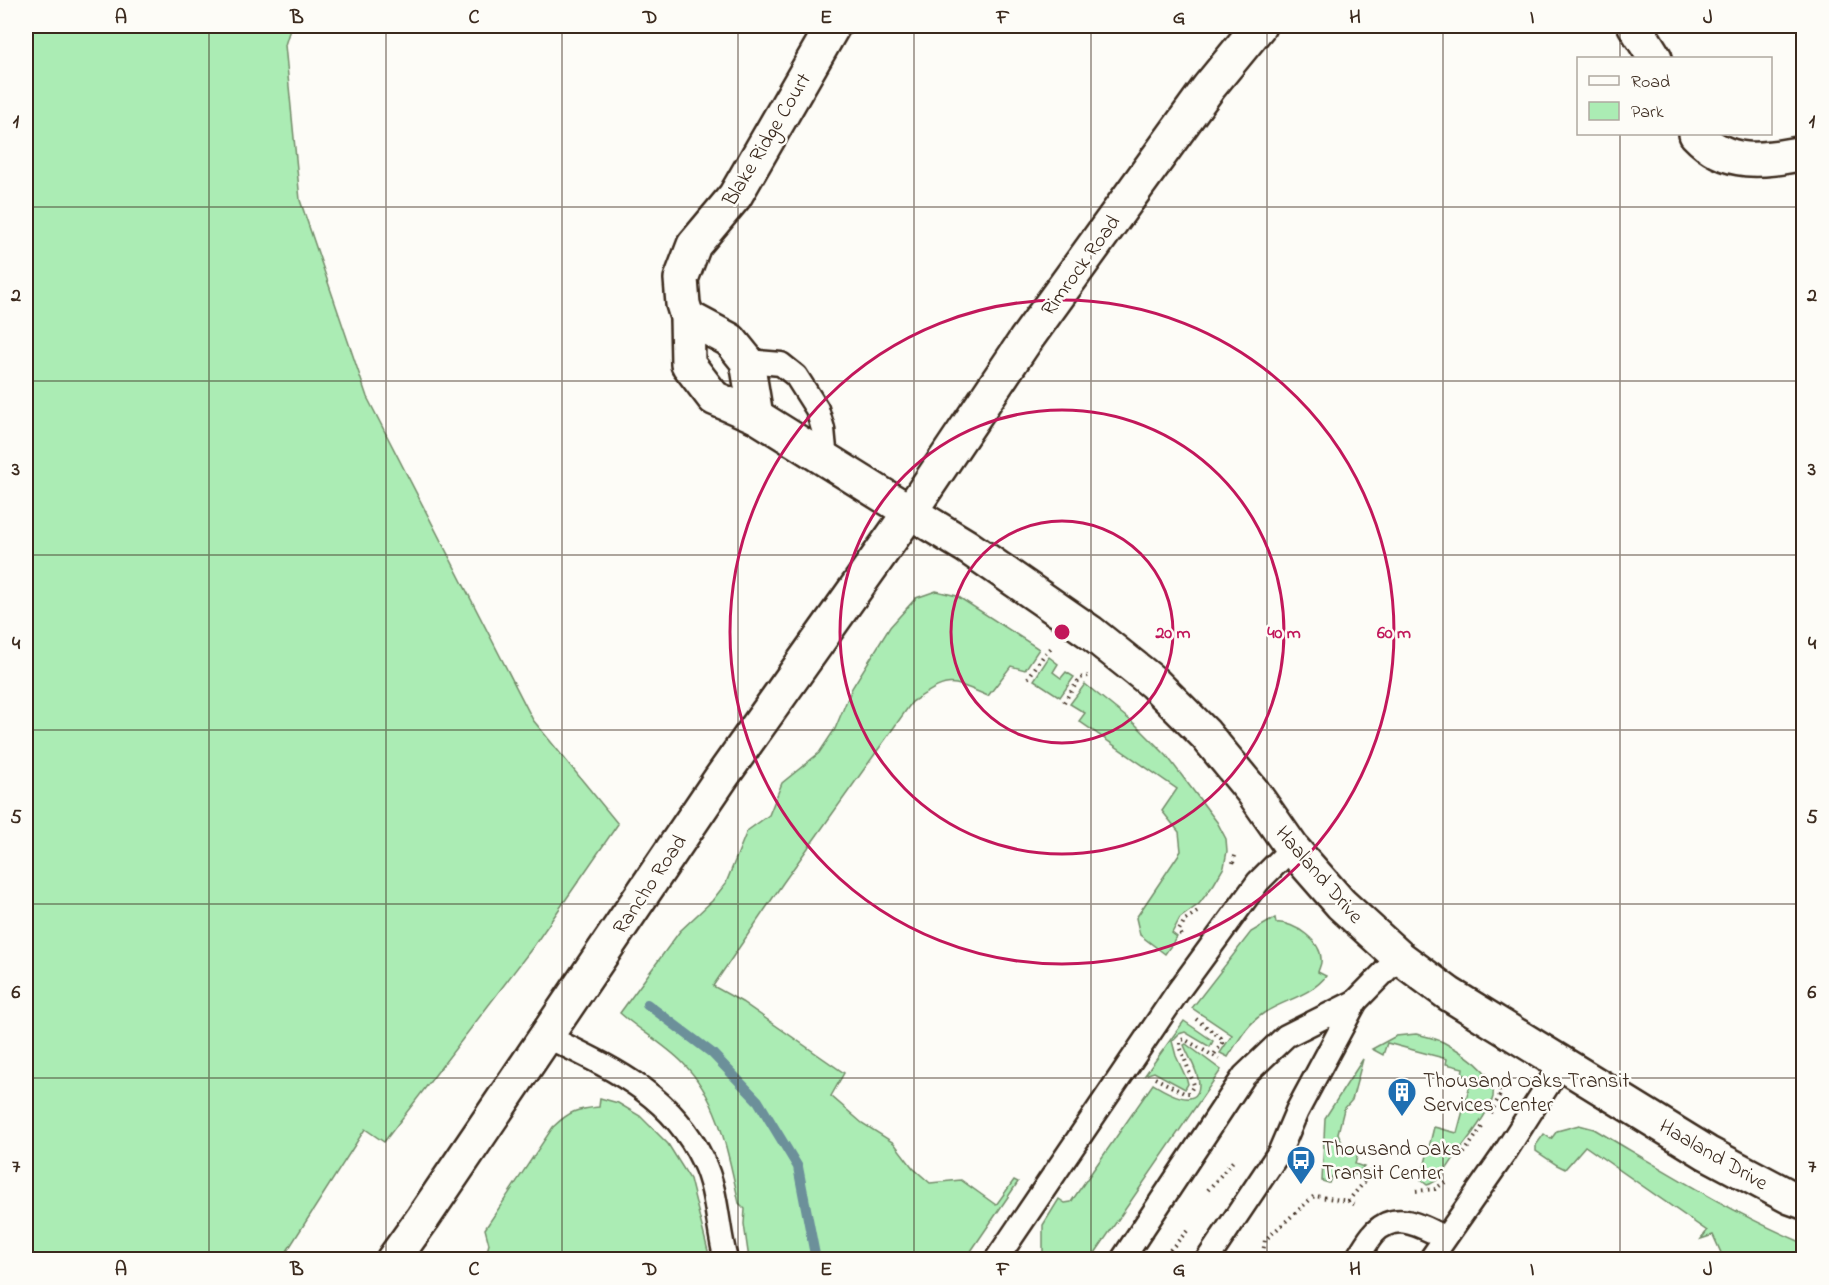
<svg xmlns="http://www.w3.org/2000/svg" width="1829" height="1285" viewBox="0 0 1829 1285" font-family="'Indie Flower',sans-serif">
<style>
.green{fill:#abecb4;stroke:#738b69;stroke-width:1.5}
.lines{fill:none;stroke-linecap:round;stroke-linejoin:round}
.stream{stroke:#6c909a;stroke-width:10}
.lane-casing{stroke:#3b2a1e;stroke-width:27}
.street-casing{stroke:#3b2a1e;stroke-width:38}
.secondary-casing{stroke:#3b2a1e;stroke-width:38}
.path{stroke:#3b2a1e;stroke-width:4;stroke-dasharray:1.5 4.5;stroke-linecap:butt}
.lane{stroke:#fdfcf7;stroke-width:22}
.street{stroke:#fdfcf7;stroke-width:33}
.secondary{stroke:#fdfcf7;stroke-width:33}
.grid{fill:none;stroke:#3b2a1e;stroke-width:1.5;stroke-opacity:0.55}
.ring{fill:none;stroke:#c2185b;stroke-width:3}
.labels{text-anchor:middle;stroke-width:5;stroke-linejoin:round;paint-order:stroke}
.street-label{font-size:21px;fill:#3b2a1e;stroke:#fdfcf7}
.poi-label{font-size:21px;fill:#3b2a1e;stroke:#fdfcf7;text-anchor:start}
.centre{fill:#c2185b;stroke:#fdfcf7;stroke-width:3}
.ring-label{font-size:18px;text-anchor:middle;font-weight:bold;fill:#c2185b;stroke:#fdfcf7;stroke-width:5;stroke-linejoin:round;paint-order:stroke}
.neatline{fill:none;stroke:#3b2a1e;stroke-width:2}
.grid-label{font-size:20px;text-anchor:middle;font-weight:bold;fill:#3b2a1e}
</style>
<rect width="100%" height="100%" fill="#fdfcf7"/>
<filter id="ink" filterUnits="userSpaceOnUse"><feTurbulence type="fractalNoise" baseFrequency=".0167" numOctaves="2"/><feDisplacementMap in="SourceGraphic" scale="12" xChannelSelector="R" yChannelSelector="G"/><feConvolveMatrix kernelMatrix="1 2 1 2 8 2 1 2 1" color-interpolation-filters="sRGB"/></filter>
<g filter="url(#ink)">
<!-- green -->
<g class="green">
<polygon points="26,26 291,26 285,45 300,200 367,397 533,720 618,824 533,947 384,1142 365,1129 282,1259 26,1259"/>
<path d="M 936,591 L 957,596 L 1039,649 L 1025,670 L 1011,666 L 988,696 C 948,679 949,678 912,702 L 783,883 L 713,986 L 742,1002 L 844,1073 L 831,1096 L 862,1123 L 894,1143 L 913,1168 L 930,1183 L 961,1180 L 996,1205 L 1014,1180 L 1018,1182 L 967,1257 L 955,1260 L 749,1259 L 744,1224 L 745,1209 L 739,1203 C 728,1154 720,1100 682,1062 C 664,1044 639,1030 620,1013 L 680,931 L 712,901 L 726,883 L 747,831 L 769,815 L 782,783 L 819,753 L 835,729 L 852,688 L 890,627 L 916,598 Z"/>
<polygon points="1049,657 1058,664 1053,672 1061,678 1066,672 1074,677 1060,697 1034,680"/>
<polygon points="1085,684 1136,725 1167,756 1217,822 1226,839 1227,851 1224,867 1214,884 1199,904 1180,918 1172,933 1177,937 1165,954 1140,935 1136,918 1181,851 1179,832 1162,811 1177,789 1079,721 1085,713 1070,704"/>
<path d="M 1275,918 L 1276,923 C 1294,921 1323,942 1321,962 C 1321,965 1319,968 1318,972 L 1326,976 C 1312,995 1284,1000 1264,1013 C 1248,1023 1238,1041 1228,1057 L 1220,1053 L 1232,1035 L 1192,1008 L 1251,932 Z"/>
<polygon points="1184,1021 1213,1041 1210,1047 1185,1032 1179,1034 1172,1041 1176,1056 1187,1080 1188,1084 1185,1089 1154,1072 1145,1075"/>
<path d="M 1416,1034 C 1424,1036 1435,1038 1443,1042 C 1460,1051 1498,1073 1493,1097 C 1489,1113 1469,1138 1458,1152 C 1450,1163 1441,1182 1427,1185 L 1421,1180 L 1434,1127 L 1457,1133 L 1472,1077 L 1462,1074 L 1463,1068 L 1446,1064 L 1447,1059 L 1387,1043 L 1383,1055 L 1372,1049 L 1396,1036 Z"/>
<path d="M 1186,1044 L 1221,1070 L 1091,1259 L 1039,1259 L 1043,1253 L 1043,1225 L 1059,1199 L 1065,1203 L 1071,1202 L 1153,1084 C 1163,1090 1198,1112 1199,1085 C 1199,1072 1188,1056 1184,1045 Z"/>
<polygon points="1363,1059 1352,1100 1344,1109 1338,1133 1343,1145 1359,1150 1355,1164 1364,1167 1352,1177 1347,1177 1347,1174 1332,1176 1329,1183 1322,1181 1325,1118"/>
<path d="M 600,1098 L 618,1103 L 640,1116 L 668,1144 L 690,1179 L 710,1259 L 485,1259 L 489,1244 L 485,1229 L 553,1127 C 570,1111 576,1109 599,1107 Z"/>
<path d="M 1579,1125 L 1594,1129 C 1664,1170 1728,1211 1803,1243 L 1803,1259 L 1727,1259 L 1725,1254 L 1722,1255 L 1713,1235 L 1701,1239 L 1707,1231 L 1585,1146 L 1565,1169 L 1557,1165 L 1536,1151 L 1536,1145 L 1544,1134 L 1551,1139 L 1557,1131 Z"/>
</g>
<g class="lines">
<!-- stream -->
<polyline class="stream" points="647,1004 712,1053 758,1101 798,1167 816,1260"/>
<!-- lane casing -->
<g class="lane-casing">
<g id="lane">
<polyline points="747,361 781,364 796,376 817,409 823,429 826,460"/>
<path d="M 546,1036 C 609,1067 671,1093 703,1161 C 718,1192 717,1228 726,1260"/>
<polyline points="996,1260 1179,990 1258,882 1292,848"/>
<polyline points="1122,1260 1244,1076 1286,1036 1356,1001"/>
<polyline points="1207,1260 1280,1151 1297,1111 1356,1001 1399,957"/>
<path d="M 1356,1260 C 1362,1251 1368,1239 1375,1232 C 1398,1210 1421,1227 1444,1237"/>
<polyline points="1430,1260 1502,1157 1562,1063"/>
</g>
</g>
<!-- street casing -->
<g class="street-casing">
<g id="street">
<polyline points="833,26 735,196 694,245 681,279 683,304 687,317 688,364 714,398 756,416 910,512 1025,341 1209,87 1259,26"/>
<polyline points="1635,26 1655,58"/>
<path d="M 1696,134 C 1727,167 1763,161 1804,153"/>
<polyline points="687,317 730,340 747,361 756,416"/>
</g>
</g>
<!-- secondary casing -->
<g class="secondary-casing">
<polyline id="secondary" points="393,1260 423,1218 721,778 910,512 966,546 1090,632 1154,683 1205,734 1253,792 1292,848 1341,904 1399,957 1449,994 1707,1153 1790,1197 1804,1202"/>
</g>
<!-- path -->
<g class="path">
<polyline points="1028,678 1044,655 1051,648"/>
<polyline points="1064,702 1080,678 1088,676"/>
<polyline points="1233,863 1236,852"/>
<polyline points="1181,935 1179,930 1185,920 1197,912"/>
<polyline points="1196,1019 1221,1038 1222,1043 1213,1056"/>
<polyline points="1155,1078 1184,1093 1189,1093 1194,1085 1180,1046 1180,1041 1184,1039 1219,1059"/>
<polyline points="1491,1113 1500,1095 1501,1080"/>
<polyline points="1464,1153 1482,1127"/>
<polyline points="1208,1190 1234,1160"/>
<polyline points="1416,1191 1435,1189 1445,1182"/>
<polyline points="1348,1201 1366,1180 1368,1167"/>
<polyline points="1162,1259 1187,1231"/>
<polyline points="1262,1260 1265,1240 1314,1196 1348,1201 1358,1206"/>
</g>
<!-- lane -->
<use href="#lane" class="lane"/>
<!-- street -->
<use href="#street" class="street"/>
<!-- secondary -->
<use href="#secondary" class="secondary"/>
</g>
</g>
<!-- grid -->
<path class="grid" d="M 209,26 L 209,1260M 386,26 L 386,1260M 562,26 L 562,1260M 738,26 L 738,1260M 914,26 L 914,1260M 1091,26 L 1091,1260M 1267,26 L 1267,1260M 1443,26 L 1443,1260M 1620,26 L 1620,58M 1620,134 L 1620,1260M 26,207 L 1804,207M 26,381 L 1804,381M 26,555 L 1804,555M 26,730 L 1804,730M 26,904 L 1804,904M 26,1078 L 1804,1078"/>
<!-- distance rings -->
<g class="ring">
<circle cx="1062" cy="632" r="111"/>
<circle cx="1062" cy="632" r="222"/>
<circle cx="1062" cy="632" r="332"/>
</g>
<!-- icons -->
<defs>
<g id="building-pin" transform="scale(1.5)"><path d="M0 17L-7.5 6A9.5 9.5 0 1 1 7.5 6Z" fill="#1f6fb2" stroke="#fdfcf7"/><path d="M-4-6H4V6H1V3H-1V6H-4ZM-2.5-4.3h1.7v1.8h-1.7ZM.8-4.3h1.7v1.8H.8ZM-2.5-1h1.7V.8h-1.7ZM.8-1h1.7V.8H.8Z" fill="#fff"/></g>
<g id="bus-pin" transform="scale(1.5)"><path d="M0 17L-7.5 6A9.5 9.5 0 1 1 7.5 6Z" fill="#1f6fb2" stroke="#fdfcf7"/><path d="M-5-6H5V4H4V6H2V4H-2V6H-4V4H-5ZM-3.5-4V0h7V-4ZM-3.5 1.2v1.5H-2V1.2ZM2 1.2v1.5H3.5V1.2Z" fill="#fff"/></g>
</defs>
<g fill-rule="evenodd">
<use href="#building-pin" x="1402" y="1092"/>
<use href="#bus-pin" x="1301" y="1160"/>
</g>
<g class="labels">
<!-- street labels -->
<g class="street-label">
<text transform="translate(766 139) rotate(-59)" y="7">Blake Ridge Court</text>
<text transform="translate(1080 265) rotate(-54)" y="7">Rimrock Road</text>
<text transform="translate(1320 874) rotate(49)" y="7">Haaland Drive</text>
<text transform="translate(649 884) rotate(-56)" y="7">Rancho Road</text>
<text transform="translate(1714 1154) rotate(30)" y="7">Haaland Drive</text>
</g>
<!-- poi labels -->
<g class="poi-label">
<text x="1423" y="1087">Thousand Oaks Transit<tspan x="1423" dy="24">Services Center</tspan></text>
<text x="1322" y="1155">Thousand Oaks<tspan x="1322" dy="24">Transit Center</tspan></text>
</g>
</g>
<circle cx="1062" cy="632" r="9" class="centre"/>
<g class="ring-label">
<text x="1173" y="638">20 m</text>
<text x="1284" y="638">40 m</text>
<text x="1394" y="638">60 m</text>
</g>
<!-- margin -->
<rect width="1829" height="1285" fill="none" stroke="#fdfcf7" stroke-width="66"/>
<!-- legend -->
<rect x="1577" y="57" width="195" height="78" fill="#fdfcf7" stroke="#afa8a0" stroke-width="1.5"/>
<rect x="1589" y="76" width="30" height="9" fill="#fdfcf7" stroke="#afa8a0" stroke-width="1.5"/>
<text x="1631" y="87" font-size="18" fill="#3b2a1e">Road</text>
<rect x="1589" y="102" width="30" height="18" fill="#abecb4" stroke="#afa8a0" stroke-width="1.5"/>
<text x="1631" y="117" font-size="18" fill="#3b2a1e">Park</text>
<rect x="33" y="33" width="1763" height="1219" class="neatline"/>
<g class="grid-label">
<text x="121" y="23">A</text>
<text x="297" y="23">B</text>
<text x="474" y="23">C</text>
<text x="650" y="23">D</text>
<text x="826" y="23">E</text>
<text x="1003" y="23">F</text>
<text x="1179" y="23">G</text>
<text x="1355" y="23">H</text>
<text x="1532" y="23">I</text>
<text x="1708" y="23">J</text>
<text x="16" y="127">1</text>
<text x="1812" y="127">1</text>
<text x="16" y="301">2</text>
<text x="1812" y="301">2</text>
<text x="16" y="475">3</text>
<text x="1812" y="475">3</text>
<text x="16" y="649">4</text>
<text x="1812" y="649">4</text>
<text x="16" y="823">5</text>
<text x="1812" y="823">5</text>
<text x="16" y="998">6</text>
<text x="1812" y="998">6</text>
<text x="16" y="1172">7</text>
<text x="1812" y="1172">7</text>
<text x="121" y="1275">A</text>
<text x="297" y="1275">B</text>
<text x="474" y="1275">C</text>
<text x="650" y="1275">D</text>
<text x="826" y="1275">E</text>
<text x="1003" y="1275">F</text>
<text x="1179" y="1275">G</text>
<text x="1355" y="1275">H</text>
<text x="1532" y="1275">I</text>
<text x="1708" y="1275">J</text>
</g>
</svg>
